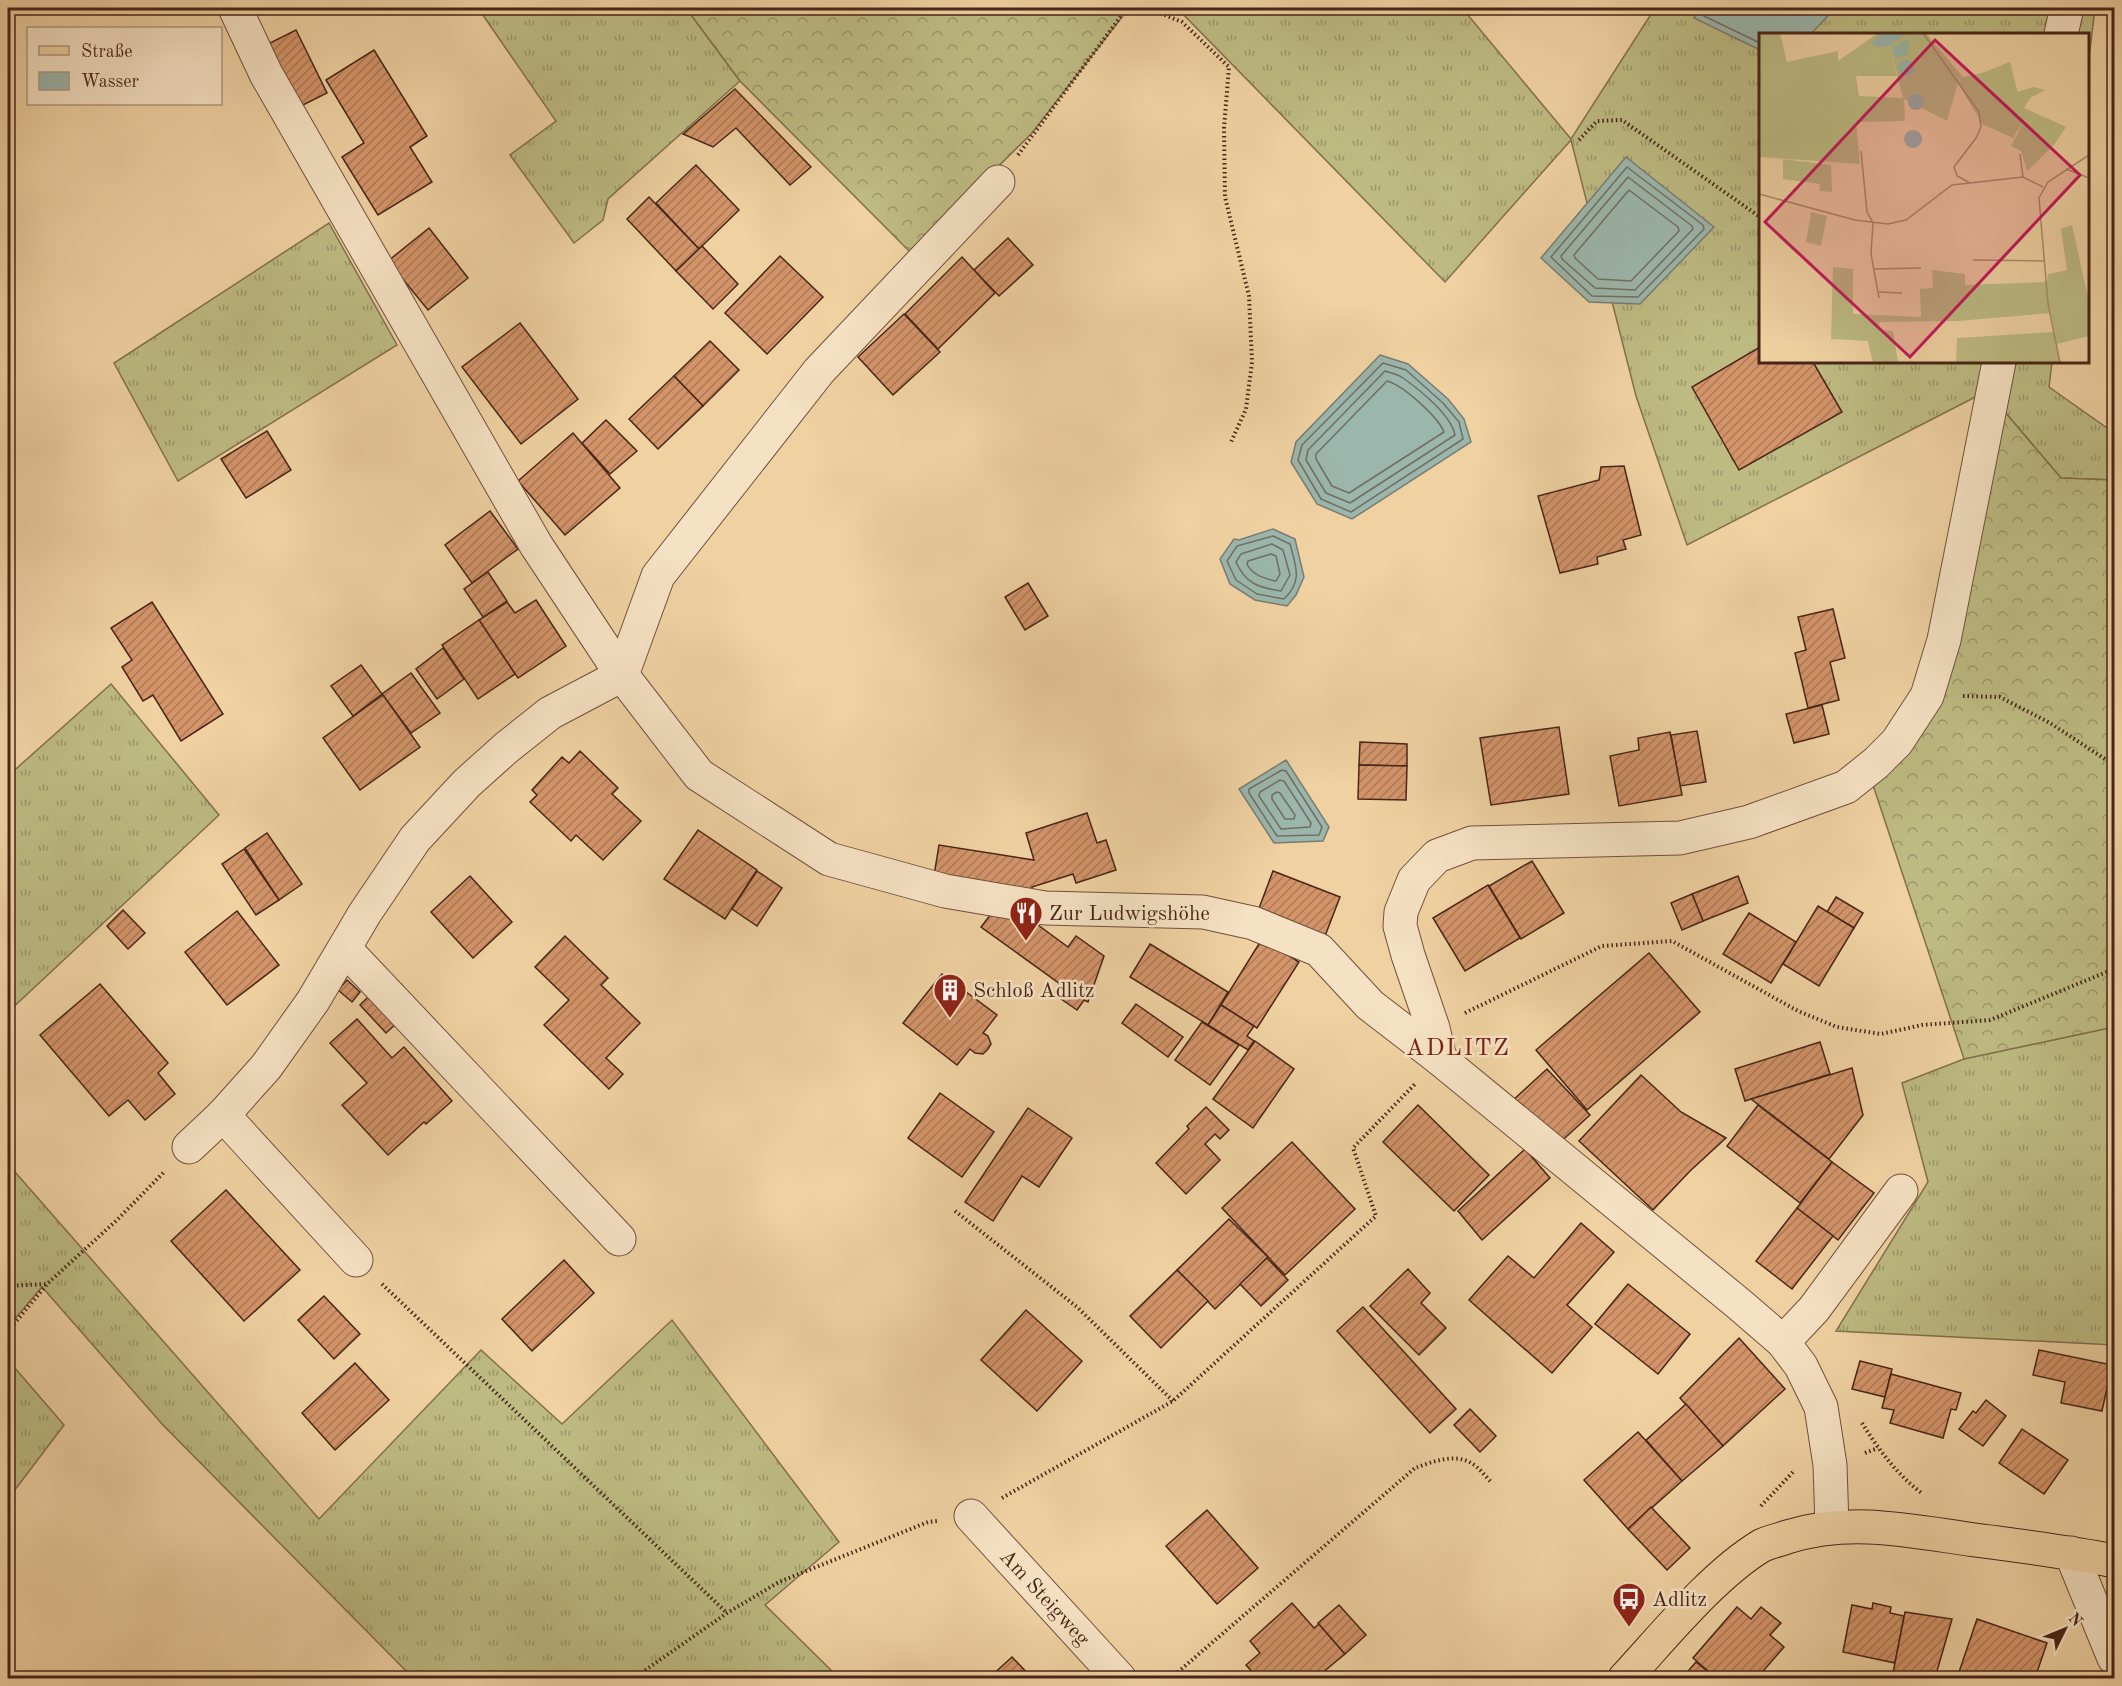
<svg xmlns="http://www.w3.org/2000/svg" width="2122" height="1686" viewBox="0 0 2122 1686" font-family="'Old Standard TT',serif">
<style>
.grass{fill:url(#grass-tufts);stroke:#82704d;stroke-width:1.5}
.forest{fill:url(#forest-crowns);stroke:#82704d;stroke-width:1.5}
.water{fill:#9bb6ac;stroke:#7a7c71;stroke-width:1.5}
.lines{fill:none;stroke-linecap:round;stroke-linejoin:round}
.shore{stroke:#726e62;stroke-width:1.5}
.building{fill:url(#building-hatch);stroke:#482518;stroke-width:1.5}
.minor-casing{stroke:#72503a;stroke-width:35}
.major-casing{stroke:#482518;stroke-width:35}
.path{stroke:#482518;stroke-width:4;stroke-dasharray:1.5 3;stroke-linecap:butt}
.minor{stroke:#f5e1c3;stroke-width:33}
.major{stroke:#efd1a2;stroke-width:33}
.labels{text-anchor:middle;stroke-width:5;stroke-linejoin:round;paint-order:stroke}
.poi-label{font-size:21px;fill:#482518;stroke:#f5e1c3;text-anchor:start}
.street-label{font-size:21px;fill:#482518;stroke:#f5e1c3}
.quarter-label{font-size:24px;letter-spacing:1.5px;fill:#7a1f14;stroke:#f5e1c3}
.inset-road{fill:none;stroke:#ac8c6b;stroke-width:1.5}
.view{fill:#c2185b;fill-opacity:0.15;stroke:#c2185b;stroke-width:3}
.inset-edge{fill:none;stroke:#482518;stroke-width:3}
</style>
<defs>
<pattern id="grass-tufts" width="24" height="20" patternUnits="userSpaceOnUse" patternTransform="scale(1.5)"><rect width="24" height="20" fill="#bdba82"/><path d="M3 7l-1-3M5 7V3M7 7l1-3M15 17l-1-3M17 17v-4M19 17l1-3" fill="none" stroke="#9c9769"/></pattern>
<pattern id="forest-crowns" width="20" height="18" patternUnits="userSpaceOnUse" patternTransform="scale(1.5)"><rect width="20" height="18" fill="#bdba82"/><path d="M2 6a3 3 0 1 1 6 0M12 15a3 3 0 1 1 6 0" fill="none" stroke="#9c9769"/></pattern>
<pattern id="building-hatch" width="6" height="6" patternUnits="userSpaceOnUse" patternTransform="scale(1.5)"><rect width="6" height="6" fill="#d3946a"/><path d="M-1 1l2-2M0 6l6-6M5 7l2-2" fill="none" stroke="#ad7956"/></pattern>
</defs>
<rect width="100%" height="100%" fill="#efd1a2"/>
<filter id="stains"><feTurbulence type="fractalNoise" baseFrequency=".00333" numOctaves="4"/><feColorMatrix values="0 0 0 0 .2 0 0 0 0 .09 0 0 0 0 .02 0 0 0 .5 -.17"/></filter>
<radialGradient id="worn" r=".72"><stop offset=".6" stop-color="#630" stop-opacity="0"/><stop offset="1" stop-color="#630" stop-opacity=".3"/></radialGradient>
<!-- grass -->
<g class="grass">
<polygon points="478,8 686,8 740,81 608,199 603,220 574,243 510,155 556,121"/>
<polygon points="1177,8 1462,8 1571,139 1655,8 2095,8 2088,66 2088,34 1760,34 1760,362 2052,362 2049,387 2114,433 2114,480 2061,478 1987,391 1687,545 1636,396 1571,140 1445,282"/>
<polygon points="329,223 397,345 178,481 114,363"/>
<polygon points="111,684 219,815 8,1012 8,776"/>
<polygon points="2114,1027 2114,1345 1836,1331 1928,1182 1902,1083 1964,1059"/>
<polygon points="8,1164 319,1519 481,1350 562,1424 672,1320 839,1542 765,1605 839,1678 413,1678 162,1424 42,1287 8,1327"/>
<polygon points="8,1360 64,1425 8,1499"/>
</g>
<!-- forest -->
<g class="forest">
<polygon points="686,8 1129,8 1032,133 911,253 740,81"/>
<polygon points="1987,391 2061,478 2114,480 2114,1027 1964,1059 1872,782 1934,677"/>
</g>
<!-- water -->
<g class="water">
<polygon points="1699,8 1835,8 1811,34 1760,34 1760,50 1694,18"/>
<polygon points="1626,157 1714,227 1640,304 1589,302 1541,258"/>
<polygon points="1380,355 1408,364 1448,399 1464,419 1471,442 1352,519 1317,504 1291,462 1296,442"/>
<polygon points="1273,529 1295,539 1304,577 1296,595 1287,606 1255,600 1230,584 1220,559 1234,539 1239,540"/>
<polygon points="1286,760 1329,827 1323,841 1274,843 1239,789"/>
</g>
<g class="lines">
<!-- shore -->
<g class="shore">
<polyline points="1704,8 1704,16 1760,43"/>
<polygon points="1627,167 1703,225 1704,229 1638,297 1592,296 1551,257"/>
<polygon points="1628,177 1692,226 1693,229 1635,290 1595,288 1562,259 1561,256"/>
<polygon points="1629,190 1678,227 1679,231 1631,281 1598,279 1575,258 1574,255"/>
<polygon points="1383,363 1406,370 1443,403 1459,422 1463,439 1351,512 1321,499 1298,460 1302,445"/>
<path d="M 1385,371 C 1391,373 1398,374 1403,378 C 1420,390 1451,415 1455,435 L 1350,503 L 1326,493 L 1306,460 L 1308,450 Z"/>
<path d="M 1387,381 C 1403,385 1438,417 1444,432 L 1349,493 L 1332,486 L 1316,459 L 1316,454 Z"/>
<path d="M 1273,536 L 1290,544 C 1296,567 1303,581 1284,599 L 1257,594 L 1236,580 L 1227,561 L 1237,546 Z"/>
<path d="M 1272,544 L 1283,550 L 1290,575 L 1281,591 C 1259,588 1245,583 1236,562 L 1241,554 Z"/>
<path d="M 1271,554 L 1276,556 L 1280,574 L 1276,581 C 1265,579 1252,575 1247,564 L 1248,561 Z"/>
<polygon points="1282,770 1286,771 1322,827 1319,835 1277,836 1249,793 1249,789"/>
<polygon points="1280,780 1284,781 1311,823 1310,827 1281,829 1259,796 1260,792"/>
<polygon points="1277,792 1280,793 1295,815 1294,819 1285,819 1272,799 1272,795"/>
</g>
</g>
<!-- building -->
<g class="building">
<polygon points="296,30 327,93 293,110 262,47"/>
<polygon points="374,50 427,136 410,147 432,182 378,215 342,157 364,143 326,80"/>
<polygon points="735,89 811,167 790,185 736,128 713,147 683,134"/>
<polygon points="696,165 739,210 699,249 656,203"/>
<polygon points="649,197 699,249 676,271 627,219"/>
<polygon points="429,228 468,278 428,310 388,261"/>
<polygon points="1008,238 1033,265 999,296 974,270"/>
<polygon points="702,246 738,284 713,309 676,271"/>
<polygon points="780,256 823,297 767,354 725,313"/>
<polygon points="962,257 995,293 938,349 905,314"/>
<polygon points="904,314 940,352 893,395 858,357"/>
<polygon points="520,323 578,399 521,444 462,367"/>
<polygon points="710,341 739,370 703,406 674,376"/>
<polygon points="1760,347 1760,362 1813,362 1842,412 1739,470 1692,387"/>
<polygon points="674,376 703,406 658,449 629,419"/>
<polygon points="606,420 637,451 610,474 582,443"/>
<polygon points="267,431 291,470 246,498 221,459"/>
<polygon points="573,433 620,488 565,535 518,481"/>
<polygon points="1624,466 1641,535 1623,540 1626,549 1597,557 1598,564 1560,573 1538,496 1599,480 1601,467"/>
<polygon points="490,511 518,549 472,583 445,545"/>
<polygon points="488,572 507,601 483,617 464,589"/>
<polygon points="1028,583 1048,616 1025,630 1005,597"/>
<polygon points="536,600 566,646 518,678 479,620 507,602 515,613"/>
<polygon points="152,602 223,714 181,741 153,695 143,701 122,667 132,660 111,628"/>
<polygon points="1833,609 1845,658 1830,662 1839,700 1808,708 1795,653 1806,650 1798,617"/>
<polygon points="479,620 515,674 478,699 442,645"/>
<polygon points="443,648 464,679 437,699 416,669"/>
<polygon points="361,665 382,694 353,716 331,686"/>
<polygon points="411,673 440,713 411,733 382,694"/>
<polygon points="383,695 420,747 360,790 323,738"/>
<polygon points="1822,705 1829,734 1794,743 1786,714"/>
<polygon points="1559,727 1569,794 1491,805 1480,738"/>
<polygon points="1697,731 1706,782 1680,786 1671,735"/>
<polygon points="1670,732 1682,795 1619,806 1610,756 1639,750 1638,738"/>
<polygon points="1360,742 1407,744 1407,766 1359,765"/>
<polygon points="580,751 618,788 612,794 641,821 603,860 576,835 571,841 530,802 537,795 532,790 562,757 569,763"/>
<polygon points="1359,765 1407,766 1406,800 1358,799"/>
<polygon points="1087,813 1097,843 1106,840 1116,870 1076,883 1073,874 1032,887 1032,892 934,876 939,845 1034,860 1026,833"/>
<polygon points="698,830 757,870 725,919 664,879"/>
<polygon points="267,833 302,884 279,900 245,848"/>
<polygon points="244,849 279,900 256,915 222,864"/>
<polygon points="1532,861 1564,913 1521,939 1489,886"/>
<polygon points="757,871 782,888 757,926 732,909"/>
<polygon points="1273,871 1340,897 1325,936 1258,911"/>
<polygon points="470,876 512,922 473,958 431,912"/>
<polygon points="1738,876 1748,903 1703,921 1692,894"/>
<polygon points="1488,885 1520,938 1465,971 1433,918"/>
<polygon points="1692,894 1703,921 1682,930 1671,903"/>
<polygon points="1836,897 1863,913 1854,928 1827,912"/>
<polygon points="1818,906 1854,928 1819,986 1783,964"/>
<polygon points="123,910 145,933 128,949 107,926"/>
<polygon points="994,910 1023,914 1068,947 1076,936 1104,956 1088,1002 1084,1000 1077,1010 1054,994 1060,984 981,927"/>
<polygon points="237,911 279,965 227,1005 185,952"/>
<polygon points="1749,913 1796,942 1771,983 1723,954"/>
<polygon points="565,936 608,978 601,985 640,1023 606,1058 623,1074 609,1089 544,1025 569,1000 535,967"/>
<polygon points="1262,939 1299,962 1257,1028 1221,1005"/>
<polygon points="1150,944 1228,992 1208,1025 1130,977"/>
<polygon points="1649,953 1700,1012 1587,1110 1536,1050"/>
<polygon points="942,974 997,1015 983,1033 988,1036 991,1044 988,1049 983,1054 975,1053 970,1049 957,1065 903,1023"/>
<polygon points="347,980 360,992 352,1002 338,990"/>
<polygon points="100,984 168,1063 158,1073 175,1094 145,1120 128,1100 109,1116 40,1035"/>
<polygon points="371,994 398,1022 386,1033 360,1005"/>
<polygon points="1136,1004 1183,1037 1168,1057 1122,1023"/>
<polygon points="1221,1005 1254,1026 1247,1036 1254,1041 1248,1050 1208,1025"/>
<polygon points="357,1019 392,1058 404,1047 452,1101 426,1124 424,1122 388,1155 342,1105 367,1083 330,1043"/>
<polygon points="1202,1022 1239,1045 1210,1085 1175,1060"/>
<polygon points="1255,1041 1294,1069 1253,1128 1213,1099"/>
<polygon points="1820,1042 1830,1074 1745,1101 1735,1069"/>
<polygon points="1852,1068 1863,1115 1829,1159 1751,1099"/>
<polygon points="1547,1069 1590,1115 1555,1147 1512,1101"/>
<polygon points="1641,1075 1681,1112 1726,1138 1690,1171 1653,1210 1579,1141"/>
<polygon points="940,1093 994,1132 962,1177 908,1138"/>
<polygon points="1418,1105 1489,1175 1454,1211 1383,1142"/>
<polygon points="1758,1105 1832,1162 1800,1203 1727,1146"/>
<polygon points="1206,1107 1229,1130 1220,1139 1215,1134 1205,1144 1220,1160 1186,1194 1156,1163 1189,1129 1187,1126"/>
<polygon points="1028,1108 1072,1138 1039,1187 1022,1176 993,1221 965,1202"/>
<polygon points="1292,1142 1355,1209 1285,1275 1222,1208"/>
<polygon points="1525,1149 1550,1178 1482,1240 1458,1211"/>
<polygon points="1832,1162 1874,1193 1838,1240 1797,1208"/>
<polygon points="226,1190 300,1270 244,1321 171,1241"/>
<polygon points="1797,1208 1833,1236 1792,1289 1756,1261"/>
<polygon points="1229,1219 1268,1257 1215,1309 1177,1270"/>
<polygon points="1581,1223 1614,1252 1567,1305 1592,1327 1552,1373 1469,1300 1508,1256 1534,1278"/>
<polygon points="1267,1258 1288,1280 1261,1306 1240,1284"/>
<polygon points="564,1260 594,1293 532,1351 502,1319"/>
<polygon points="1408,1269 1430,1293 1421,1303 1446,1328 1419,1355 1370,1306"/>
<polygon points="1177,1270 1208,1301 1161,1348 1130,1316"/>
<polygon points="1628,1284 1690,1334 1658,1374 1595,1324"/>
<polygon points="324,1296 360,1334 334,1359 298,1320"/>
<polygon points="1363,1307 1456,1409 1430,1433 1337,1331"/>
<polygon points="1026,1310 1082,1361 1037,1411 981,1360"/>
<polygon points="1739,1338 1785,1389 1723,1446 1680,1398"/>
<polygon points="2039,1350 2112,1365 2102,1411 2061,1403 2065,1382 2033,1375"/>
<polygon points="1860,1361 1892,1369 1885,1397 1852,1389"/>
<polygon points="355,1363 389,1400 335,1450 302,1413"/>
<polygon points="1891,1374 1961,1393 1956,1410 1951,1409 1943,1438 1890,1423 1894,1410 1882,1408"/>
<polygon points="1986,1400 2006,1416 1983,1446 1959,1429 1973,1411 1976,1413"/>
<polygon points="1686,1404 1723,1446 1682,1481 1646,1440"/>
<polygon points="1470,1409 1496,1436 1480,1452 1454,1425"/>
<polygon points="2022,1429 2068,1460 2044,1494 1999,1463"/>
<polygon points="1638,1432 1682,1481 1628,1529 1584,1480"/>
<polygon points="1651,1507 1690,1548 1667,1570 1628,1529"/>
<polygon points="1207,1510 1258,1568 1217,1604 1166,1546"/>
<polygon points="1292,1603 1314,1628 1319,1624 1345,1654 1316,1678 1258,1678 1246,1665 1260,1653 1250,1641"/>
<polygon points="1873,1603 1891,1607 1890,1613 1904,1616 1895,1663 1843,1652 1852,1605 1872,1609"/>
<polygon points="1339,1605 1366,1635 1345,1654 1318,1623"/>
<polygon points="1737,1607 1751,1619 1761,1607 1781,1623 1770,1635 1784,1647 1757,1678 1716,1678 1693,1658"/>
<polygon points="1905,1612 1952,1619 1935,1678 1892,1678"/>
<polygon points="1977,1619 2047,1643 2035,1678 1957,1678"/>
<polygon points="1012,1657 1032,1678 989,1678"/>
<polygon points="1696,1662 1716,1678 1682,1678"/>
</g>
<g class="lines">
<!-- minor casing -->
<g class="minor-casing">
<g id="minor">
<polyline points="235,8 266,74 536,545 622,675 699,775 829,859 945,891 1045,908 1203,912 1253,923 1319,950 1370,1005 1440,1059 1739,1304 1783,1342 1801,1366 1821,1407 1830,1465 1832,1526"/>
<polyline points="2061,34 2067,8"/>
<polyline points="345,949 619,1239"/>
<polyline points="1440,1059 1433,1028 1408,955 1400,926 1401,912 1414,880 1437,856 1472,843 1680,838 1749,822 1846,787 1876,763 1897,742 1927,696 1944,640 1999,362"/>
<polyline points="223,1115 356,1260"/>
<polyline points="189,1147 223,1115 266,1067 313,1001 365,913 415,839 467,783 506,748 550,713 622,675 658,576 819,371 998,182"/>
<polyline points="1783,1342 1814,1309 1901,1191"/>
<path id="s1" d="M 971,1516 L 1119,1678"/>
<polyline points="2071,1553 2114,1658"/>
</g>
</g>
<!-- major casing -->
<g class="major-casing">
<path id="major" d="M 1625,1678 C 1663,1637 1713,1575 1761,1546 C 1769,1542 1779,1540 1787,1537 C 1852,1517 1910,1531 1975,1540 C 2022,1546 2068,1552 2114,1561"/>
</g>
<!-- path -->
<g class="path">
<polyline points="1148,8 1182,22 1229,67 1224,128 1225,197 1249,296 1252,362 1246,409 1231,442"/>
<polyline points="1579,140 1597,121 1622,120 1760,217"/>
<polyline points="1018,155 1127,8"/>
<polyline points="1963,696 2000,697 2050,723 2114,765"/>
<polyline points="1465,1013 1602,946 1672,941 1798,1011 1837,1027 1881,1034 1922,1025 1990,1020 2114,969"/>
<polyline points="955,1211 1077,1307 1173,1401"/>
<polyline points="382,1284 727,1613"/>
<polyline points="8,1286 47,1284"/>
<polyline points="8,1331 48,1283 117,1220 165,1171"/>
<path d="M 1862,1423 C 1879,1450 1897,1475 1923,1494"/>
<polyline points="1865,1453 1878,1448"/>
<polyline points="1002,1498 1173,1401 1376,1216 1353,1148 1415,1084"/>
<polyline points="1761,1506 1793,1472"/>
<polyline points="634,1678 727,1613 779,1582 928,1522 937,1521"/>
<path d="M 1171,1678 L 1415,1468 C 1431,1462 1455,1453 1471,1463 C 1479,1467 1486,1477 1492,1483"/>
</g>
<!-- minor -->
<use href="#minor" class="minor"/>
<!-- major -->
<use href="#major" class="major"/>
</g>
<!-- icons -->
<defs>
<g id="restaurant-pin" transform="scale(1.725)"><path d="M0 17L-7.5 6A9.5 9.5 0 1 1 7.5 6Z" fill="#8f2418" stroke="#f5e1c3"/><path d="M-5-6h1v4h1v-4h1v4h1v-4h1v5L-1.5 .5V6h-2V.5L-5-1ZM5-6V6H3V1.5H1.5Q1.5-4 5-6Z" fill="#fff"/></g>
<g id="building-pin" transform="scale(1.725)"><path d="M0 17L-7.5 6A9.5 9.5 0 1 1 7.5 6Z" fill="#8f2418" stroke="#f5e1c3"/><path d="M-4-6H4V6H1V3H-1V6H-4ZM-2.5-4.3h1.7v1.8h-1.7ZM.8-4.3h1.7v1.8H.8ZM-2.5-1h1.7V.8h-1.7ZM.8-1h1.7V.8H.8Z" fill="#fff"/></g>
<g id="bus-pin" transform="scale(1.725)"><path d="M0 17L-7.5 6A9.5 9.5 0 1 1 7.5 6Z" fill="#8f2418" stroke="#f5e1c3"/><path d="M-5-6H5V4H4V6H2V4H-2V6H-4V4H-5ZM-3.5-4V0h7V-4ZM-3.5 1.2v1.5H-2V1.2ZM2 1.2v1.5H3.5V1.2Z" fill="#fff"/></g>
</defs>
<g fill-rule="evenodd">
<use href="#restaurant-pin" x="1026" y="913"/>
<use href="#building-pin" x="950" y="990"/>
<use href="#bus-pin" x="1629" y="1599"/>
</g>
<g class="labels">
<!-- poi labels -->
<g class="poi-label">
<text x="1049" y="920">Zur Ludwigshöhe</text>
<text x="973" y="997">Schloß Adlitz</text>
<text x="1652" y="1606">Adlitz</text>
</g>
<!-- street labels -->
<g class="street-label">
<text dy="7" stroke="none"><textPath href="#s1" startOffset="110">Am Steigweg</textPath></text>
</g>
<!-- quarter labels -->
<g class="quarter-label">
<text x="1458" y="1055">ADLITZ</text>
</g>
</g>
<!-- overview -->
<g transform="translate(1759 33)">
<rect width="330" height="330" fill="#efd1a2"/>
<path d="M 0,0 L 21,0 L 28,29 L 79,18 L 79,28 L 86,43 L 97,43 L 100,63 L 144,65 L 131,15 L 112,5 L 118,0 L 167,0 L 204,44 L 223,40 L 212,50 L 199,50 L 188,88 L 145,66 L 146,88 L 97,89 L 0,58 ZM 274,54 L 286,57 L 271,65 L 260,65 L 258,59 ZM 266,86 L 295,112 L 268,138 L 262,118 L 252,113 ZM 24,126 L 72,132 L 73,159 L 60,158 L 61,151 L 24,146 ZM 52,179 L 68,183 L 62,213 L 47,209 ZM 313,192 L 330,269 L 330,303 L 298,311 L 302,330 L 197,330 L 198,305 L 294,299 L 291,280 L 199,288 L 120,289 L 121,297 L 134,298 L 139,330 L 114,330 L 109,308 L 72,306 L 74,234 L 94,236 L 94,281 L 162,284 L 161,256 L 174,255 L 173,237 L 206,241 L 206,252 L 288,249 L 289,241 L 308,237 L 302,196 Z" fill="#bdba82"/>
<path d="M 112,5 L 131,15 L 138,43 L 86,43 L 79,28 ZM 251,29 L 260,64 L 271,65 L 265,75 L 307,94 L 295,112 L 266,86 L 254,105 L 223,91 L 199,50 L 212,50 L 223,40 ZM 0,58 L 97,89 L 101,131 L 0,124 Z" fill="#bdba82"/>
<path d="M 120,291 L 125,330 L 114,330 L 109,308 Z" fill="#bdba82"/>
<path d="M 123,0 L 148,0 L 129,14 L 116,13 L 112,9 ZM 150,6 L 149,22 L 136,25 L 133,15 ZM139 35a8 8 0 1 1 16 0a8 8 0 1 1-16 0ZM149 69a8 8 0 1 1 16 0a8 8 0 1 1-16 0ZM145 106a9 9 0 1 1 18 0a9 9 0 1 1-18 0Z" fill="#9bb6ac"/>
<path class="inset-road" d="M 164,0 L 220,79 L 222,94 L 217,105 L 195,134 L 198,143 L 211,150M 102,118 L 108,179 L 114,190 L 112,221 L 120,265M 261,121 L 264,144M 307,136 L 330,145M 0,161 L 96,187 L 129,191 L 147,187 L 193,152 L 264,144 L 284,154M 214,227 L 285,228M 115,236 L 162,235M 120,259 L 143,260M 301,330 L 289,271 L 280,165 L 289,149 L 330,122"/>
<path class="view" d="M 176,7 L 321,142 L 151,324 L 6,189 Z"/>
<rect width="330" height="330" class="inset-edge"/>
</g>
<!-- margin -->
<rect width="2122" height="1686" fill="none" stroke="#efd1a2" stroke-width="30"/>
<rect x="9" y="9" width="2104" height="1668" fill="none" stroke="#482518" stroke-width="3"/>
<rect x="15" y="15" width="2092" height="1656" fill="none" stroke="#482518" stroke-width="1.5"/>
<!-- legend -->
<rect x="27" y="27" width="195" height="78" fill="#f5e1c3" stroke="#b0967f" stroke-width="1.5"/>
<rect x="39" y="46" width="30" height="9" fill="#efd1a2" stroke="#b0967f" stroke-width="1.5"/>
<text x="81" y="57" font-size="18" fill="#482518">Straße</text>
<rect x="39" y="72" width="30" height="18" fill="#9bb6ac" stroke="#b0967f" stroke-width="1.5"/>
<text x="81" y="87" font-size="18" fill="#482518">Wasser</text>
<!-- north arrow -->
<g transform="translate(2065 1629) rotate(47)" stroke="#f5e1c3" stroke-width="4.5" paint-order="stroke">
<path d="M0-4.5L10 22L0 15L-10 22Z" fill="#482518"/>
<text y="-9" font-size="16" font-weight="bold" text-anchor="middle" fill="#482518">N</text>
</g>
<rect width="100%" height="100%" filter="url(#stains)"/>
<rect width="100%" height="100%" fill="url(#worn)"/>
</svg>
